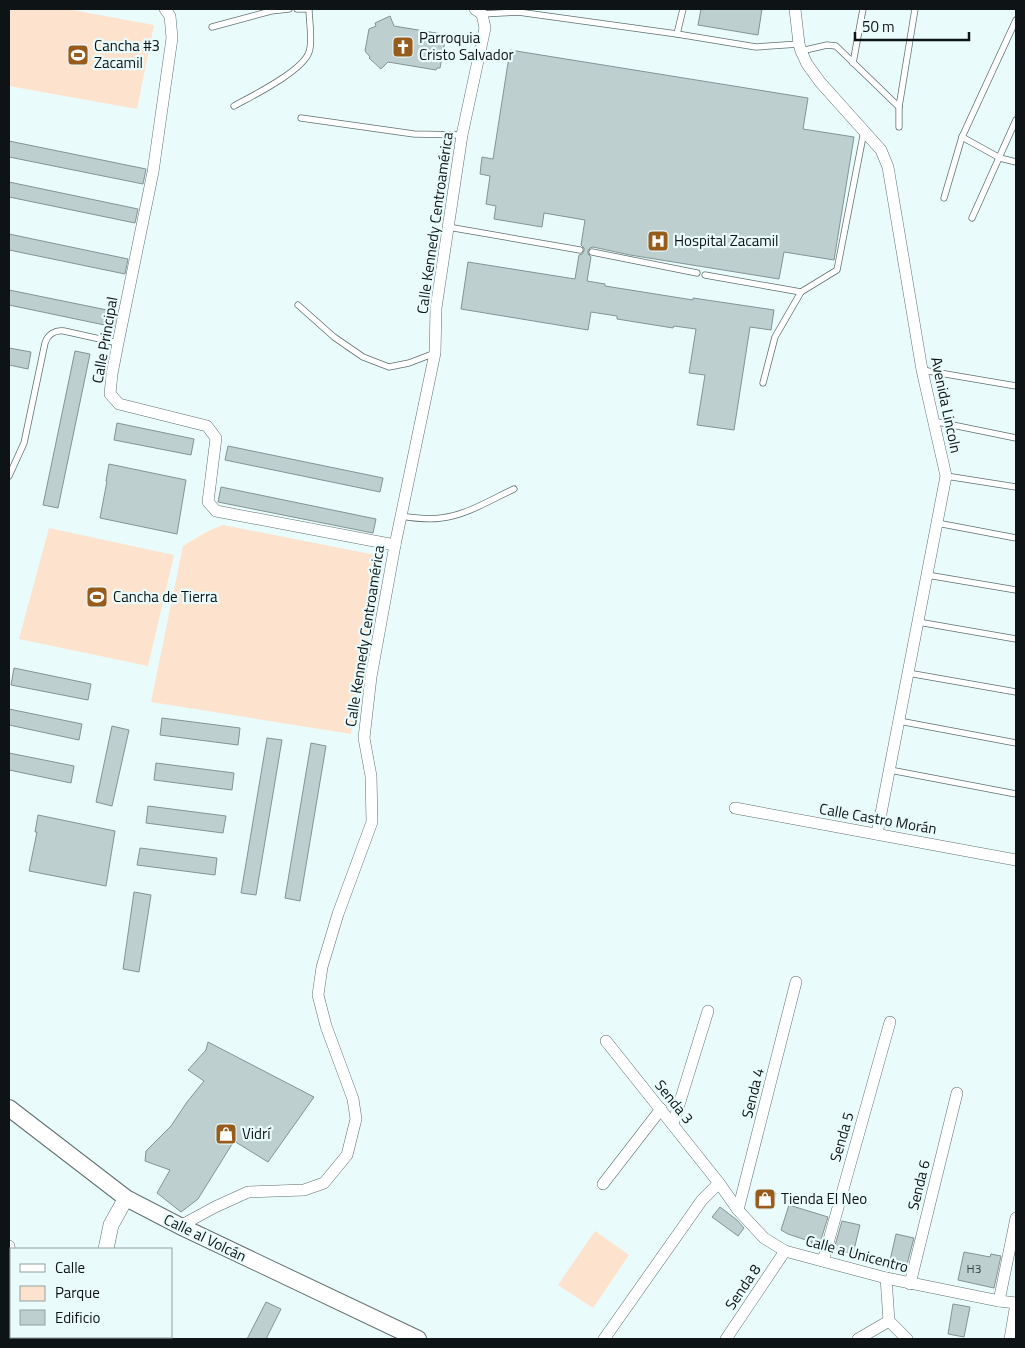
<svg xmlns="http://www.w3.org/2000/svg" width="1025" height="1348" viewBox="0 0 1025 1348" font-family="'Titillium Web',sans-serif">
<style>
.green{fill:#fde3cd}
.building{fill:#becfd0;stroke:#849495}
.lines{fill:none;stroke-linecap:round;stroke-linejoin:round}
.service-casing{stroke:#617071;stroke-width:7}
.minor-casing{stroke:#617071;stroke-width:12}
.tertiary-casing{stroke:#617071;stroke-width:16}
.secondary-casing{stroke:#617071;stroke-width:18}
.service{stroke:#fff;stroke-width:5.5}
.minor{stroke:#fff;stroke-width:11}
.tertiary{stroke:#fff;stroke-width:15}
.secondary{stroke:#fff;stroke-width:16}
.labels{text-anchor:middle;stroke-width:4.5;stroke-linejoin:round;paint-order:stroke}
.number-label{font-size:12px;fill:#3a4344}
.poi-label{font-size:15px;fill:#0e1415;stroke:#eafbfc;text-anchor:start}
.street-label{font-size:15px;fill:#0e1415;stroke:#eafbfc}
</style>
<rect width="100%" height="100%" fill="#eafbfc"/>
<!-- green -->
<g class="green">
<polygon points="9,9 67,9 154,25 137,109 9,86"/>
<polygon points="223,525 381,556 351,734 151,702 183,546 208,531"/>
<polygon points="49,528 174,555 148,666 19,639"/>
<polygon points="595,1231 629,1255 593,1308 558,1285"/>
</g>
<!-- building -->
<g class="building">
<polygon points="701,9 762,9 758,35 698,25"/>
<polygon points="390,16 394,26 442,34 442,36 446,36 440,68 437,68 436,70 388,62 381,69 369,58 370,57 365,51 369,29 376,26 375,23"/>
<polygon points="510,50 808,98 803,129 854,137 834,260 784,252 779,279 630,255 593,247 590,248 588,251 588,254 591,257 587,281 605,284 605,286 693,300 693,298 774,310 771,330 750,327 734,430 697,425 705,375 689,373 696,329 674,326 673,328 617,319 617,316 591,312 588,330 461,309 468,262 575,279 579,255 582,254 584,251 584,248 581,245 585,220 544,213 542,227 494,219 496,206 486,204 490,176 480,174 482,157 493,159"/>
<polygon points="9,141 146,169 143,184 9,157"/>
<polygon points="9,182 138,209 135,223 9,197"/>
<polygon points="9,234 128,259 125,274 9,250"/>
<polygon points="9,290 117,312 114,327 9,305"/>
<polygon points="9,348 31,352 28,369 9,365"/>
<polygon points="75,351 90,354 58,508 43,505"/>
<polygon points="117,423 194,439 191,455 114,440"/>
<polygon points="228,446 383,478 380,492 225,460"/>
<polygon points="109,464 186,480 177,534 100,518 107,481 106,481"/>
<polygon points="221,487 376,519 373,533 218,502"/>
<polygon points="14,668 91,684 88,700 11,685"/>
<polygon points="9,709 82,724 79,740 9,725"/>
<polygon points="162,718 240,728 238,745 160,735"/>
<polygon points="112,726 129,730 112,806 96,802"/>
<polygon points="267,738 282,740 256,895 241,893"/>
<polygon points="311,743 326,746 300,901 285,898"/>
<polygon points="9,753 74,766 71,783 9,770"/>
<polygon points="156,763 234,773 232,790 154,780"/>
<polygon points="148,806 226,816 223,833 146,823"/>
<polygon points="38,815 115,831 106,886 29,871 37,832 35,832"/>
<polygon points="140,848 217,858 215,875 137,865"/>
<polygon points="134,892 151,895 139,972 123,969"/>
<polygon points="208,1042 314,1097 268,1162 234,1141 198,1199 181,1212 157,1193 170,1170 145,1161 146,1151 171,1126 187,1102 204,1081 188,1070 206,1050"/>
<polygon points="763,1190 776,1193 772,1208 758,1204"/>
<polygon points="789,1205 828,1217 819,1246 811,1244 812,1242 788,1234 781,1230"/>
<polygon points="720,1207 737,1220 744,1228 738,1236 712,1217"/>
<polygon points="842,1221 860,1225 853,1254 834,1249"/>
<polygon points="896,1234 914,1238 906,1268 889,1265"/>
<polygon points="964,1252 990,1257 991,1254 1001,1256 994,1288 958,1280"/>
<polygon points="266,1302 281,1309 266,1339 247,1339"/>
<polygon points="953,1304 970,1307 964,1337 948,1334"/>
</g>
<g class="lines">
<!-- service casing -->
<g class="service-casing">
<g id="service">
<polyline points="297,9 309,9"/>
<polyline points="482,14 518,12 677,34 756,47 799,44"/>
<polyline points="212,27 271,11 289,9"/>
<polyline points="677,34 683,9"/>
<polyline points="801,51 827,45 836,46 899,107"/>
<polyline points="853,63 863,9"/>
<path d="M 234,106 C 252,96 303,71 309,52 C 313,42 309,20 309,9"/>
<polyline points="301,118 414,134 462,135"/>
<polyline points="899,127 899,107 915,9"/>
<polyline points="962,137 1000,158 1016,162"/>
<polyline points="944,198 962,137 1016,20"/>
<polyline points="972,218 1016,120"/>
<polyline points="448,227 580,250"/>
<polyline points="592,252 697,273"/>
<polyline points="705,275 801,292"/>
<polyline points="298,305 334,337 363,357 389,367 409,363 435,353"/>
<polyline points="922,370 1016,386"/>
<polyline points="763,383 775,337 801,292 837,270 864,131"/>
<polyline points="933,421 1016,438"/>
<path d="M 9,476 L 24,443 L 45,343 C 48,334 55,330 64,331 L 118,343"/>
<polyline points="946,476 1016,487"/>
<path d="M 401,516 C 414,518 427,520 441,518 C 467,515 490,500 514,489"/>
<polyline points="937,523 1016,538"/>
<polyline points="927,575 1016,590"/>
<polyline points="918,622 1016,639"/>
<polyline points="908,673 1016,692"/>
<polyline points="899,721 1016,743"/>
<polyline points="890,770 1016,794"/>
</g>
</g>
<!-- minor casing -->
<g class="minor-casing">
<g id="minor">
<polyline points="165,9 170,16 172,38 153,172 118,343 112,374 110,394 119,404 207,426 216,438 208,502 216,511 395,545"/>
<polyline points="795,9 799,44 801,51 807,64 820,82 881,150 888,167 922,370 946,476 877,834"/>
<polyline points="735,808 1016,860"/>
<polyline points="606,1041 719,1183 738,1210 764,1238 785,1251 886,1278 999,1301 1016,1303"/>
<polyline points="673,1124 708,1011"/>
<polyline points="603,1184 661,1109"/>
<polyline points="738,1210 796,982"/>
<polyline points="180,1226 215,1207 248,1192 304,1190 324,1183 347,1155 356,1119 353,1099 326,1026 318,995 322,967 338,914 372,822 371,776 364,738 371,677 395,545 435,353 436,308 462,135 485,28 482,14 475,9"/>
<polyline points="9,1246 11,1259"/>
<polyline points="823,1261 890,1022"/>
<polyline points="886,1278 889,1321 907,1339"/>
<polyline points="910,1284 957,1093"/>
<polyline points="999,1301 1016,1218"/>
<polyline points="17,1337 17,1339"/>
<polyline points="604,1339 702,1200 719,1183"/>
<polyline points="726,1339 785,1251"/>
<polyline points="858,1339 889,1321"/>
<polyline points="1010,1339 1016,1303"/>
</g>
</g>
<!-- tertiary casing -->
<g class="tertiary-casing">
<g id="tertiary">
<polyline points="106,1249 111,1225 126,1198"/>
<polyline points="111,1337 111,1339"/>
</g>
</g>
<!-- secondary casing -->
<g class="secondary-casing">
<polyline id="secondary" points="9,1108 126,1198 180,1226 418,1339"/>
</g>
<!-- service -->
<use href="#service" class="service"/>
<!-- minor -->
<use href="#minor" class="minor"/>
<!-- tertiary -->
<use href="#tertiary" class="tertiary"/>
<!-- secondary -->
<use href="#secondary" class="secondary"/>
</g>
<!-- icons -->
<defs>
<g id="church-square" transform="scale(1.125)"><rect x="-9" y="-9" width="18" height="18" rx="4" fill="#975b1c" stroke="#eafbfc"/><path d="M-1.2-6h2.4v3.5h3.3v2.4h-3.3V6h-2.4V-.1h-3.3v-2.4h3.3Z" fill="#fff"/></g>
<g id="stadium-square" transform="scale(1.125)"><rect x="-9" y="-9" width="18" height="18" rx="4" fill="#975b1c" stroke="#eafbfc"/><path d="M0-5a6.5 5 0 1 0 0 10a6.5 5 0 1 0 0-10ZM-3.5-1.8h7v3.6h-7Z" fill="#fff"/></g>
<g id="hospital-square" transform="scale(1.125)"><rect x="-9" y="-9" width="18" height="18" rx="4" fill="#975b1c" stroke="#eafbfc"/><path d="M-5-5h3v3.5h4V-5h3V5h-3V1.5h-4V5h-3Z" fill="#fff"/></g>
<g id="shop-square" transform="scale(1.125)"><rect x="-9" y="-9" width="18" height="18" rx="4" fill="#975b1c" stroke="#eafbfc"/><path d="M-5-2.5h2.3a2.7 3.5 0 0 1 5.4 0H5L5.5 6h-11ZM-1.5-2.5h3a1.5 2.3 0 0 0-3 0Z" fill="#fff"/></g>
</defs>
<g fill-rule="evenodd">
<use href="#church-square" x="403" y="47"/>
<use href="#stadium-square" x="78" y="55"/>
<use href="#hospital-square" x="658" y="241"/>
<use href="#stadium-square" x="97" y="597"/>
<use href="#shop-square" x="226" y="1134"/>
<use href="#shop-square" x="765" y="1199"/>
</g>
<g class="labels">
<!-- number labels -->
<g class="number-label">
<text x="974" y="1273">H3</text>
</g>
<!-- poi labels -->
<g class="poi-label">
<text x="419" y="43">Parroquia<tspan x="419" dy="17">Cristo Salvador</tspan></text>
<text x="94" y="51">Cancha #3<tspan x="94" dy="17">Zacamil</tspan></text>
<text x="674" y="246">Hospital Zacamil</text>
<text x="113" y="602">Cancha de Tierra</text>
<text x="242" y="1139">Vidrí</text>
<text x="781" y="1204">Tienda El Neo</text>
</g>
<!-- street labels -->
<g class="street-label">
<text transform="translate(435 223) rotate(-82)" y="5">Calle Kennedy Centroamérica</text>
<text transform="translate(105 340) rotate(-80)" y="5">Calle Principal</text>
<text transform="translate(946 405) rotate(78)" y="5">Avenida Lincoln</text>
<text transform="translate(365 636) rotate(-81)" y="5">Calle Kennedy Centroamérica</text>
<text transform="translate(878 819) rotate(10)" y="5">Calle Castro Morán</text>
<text transform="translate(753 1093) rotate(-76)" y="5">Senda 4</text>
<text transform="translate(674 1102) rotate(51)" y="5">Senda 3</text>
<text transform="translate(842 1137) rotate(-74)" y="5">Senda 5</text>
<text transform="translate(919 1185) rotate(-76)" y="5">Senda 6</text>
<text transform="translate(205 1238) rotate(26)" y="5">Calle al Volcán</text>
<text transform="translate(857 1254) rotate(15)" y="5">Calle a Unicentro</text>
<text transform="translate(743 1287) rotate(-56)" y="5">Senda 8</text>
</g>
</g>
<!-- border -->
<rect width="1025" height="1348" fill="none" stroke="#0e1415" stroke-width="20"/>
<!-- legend -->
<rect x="10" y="1248" width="162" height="90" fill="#eafbfc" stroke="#929fa0"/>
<rect x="20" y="1264" width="25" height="8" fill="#ffffff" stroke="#929fa0"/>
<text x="55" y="1273" font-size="15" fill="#0e1415">Calle</text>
<rect x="20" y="1286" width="25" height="15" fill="#fde3cd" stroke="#929fa0"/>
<text x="55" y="1298" font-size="15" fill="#0e1415">Parque</text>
<rect x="20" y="1310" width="25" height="15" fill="#becfd0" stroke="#929fa0"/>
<text x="55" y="1323" font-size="15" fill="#0e1415">Edificio</text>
<!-- scale -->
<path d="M855 32v8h114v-8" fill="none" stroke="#0e1415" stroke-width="2.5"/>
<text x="862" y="32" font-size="15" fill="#0e1415" stroke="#eafbfc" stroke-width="4" paint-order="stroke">50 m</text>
</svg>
